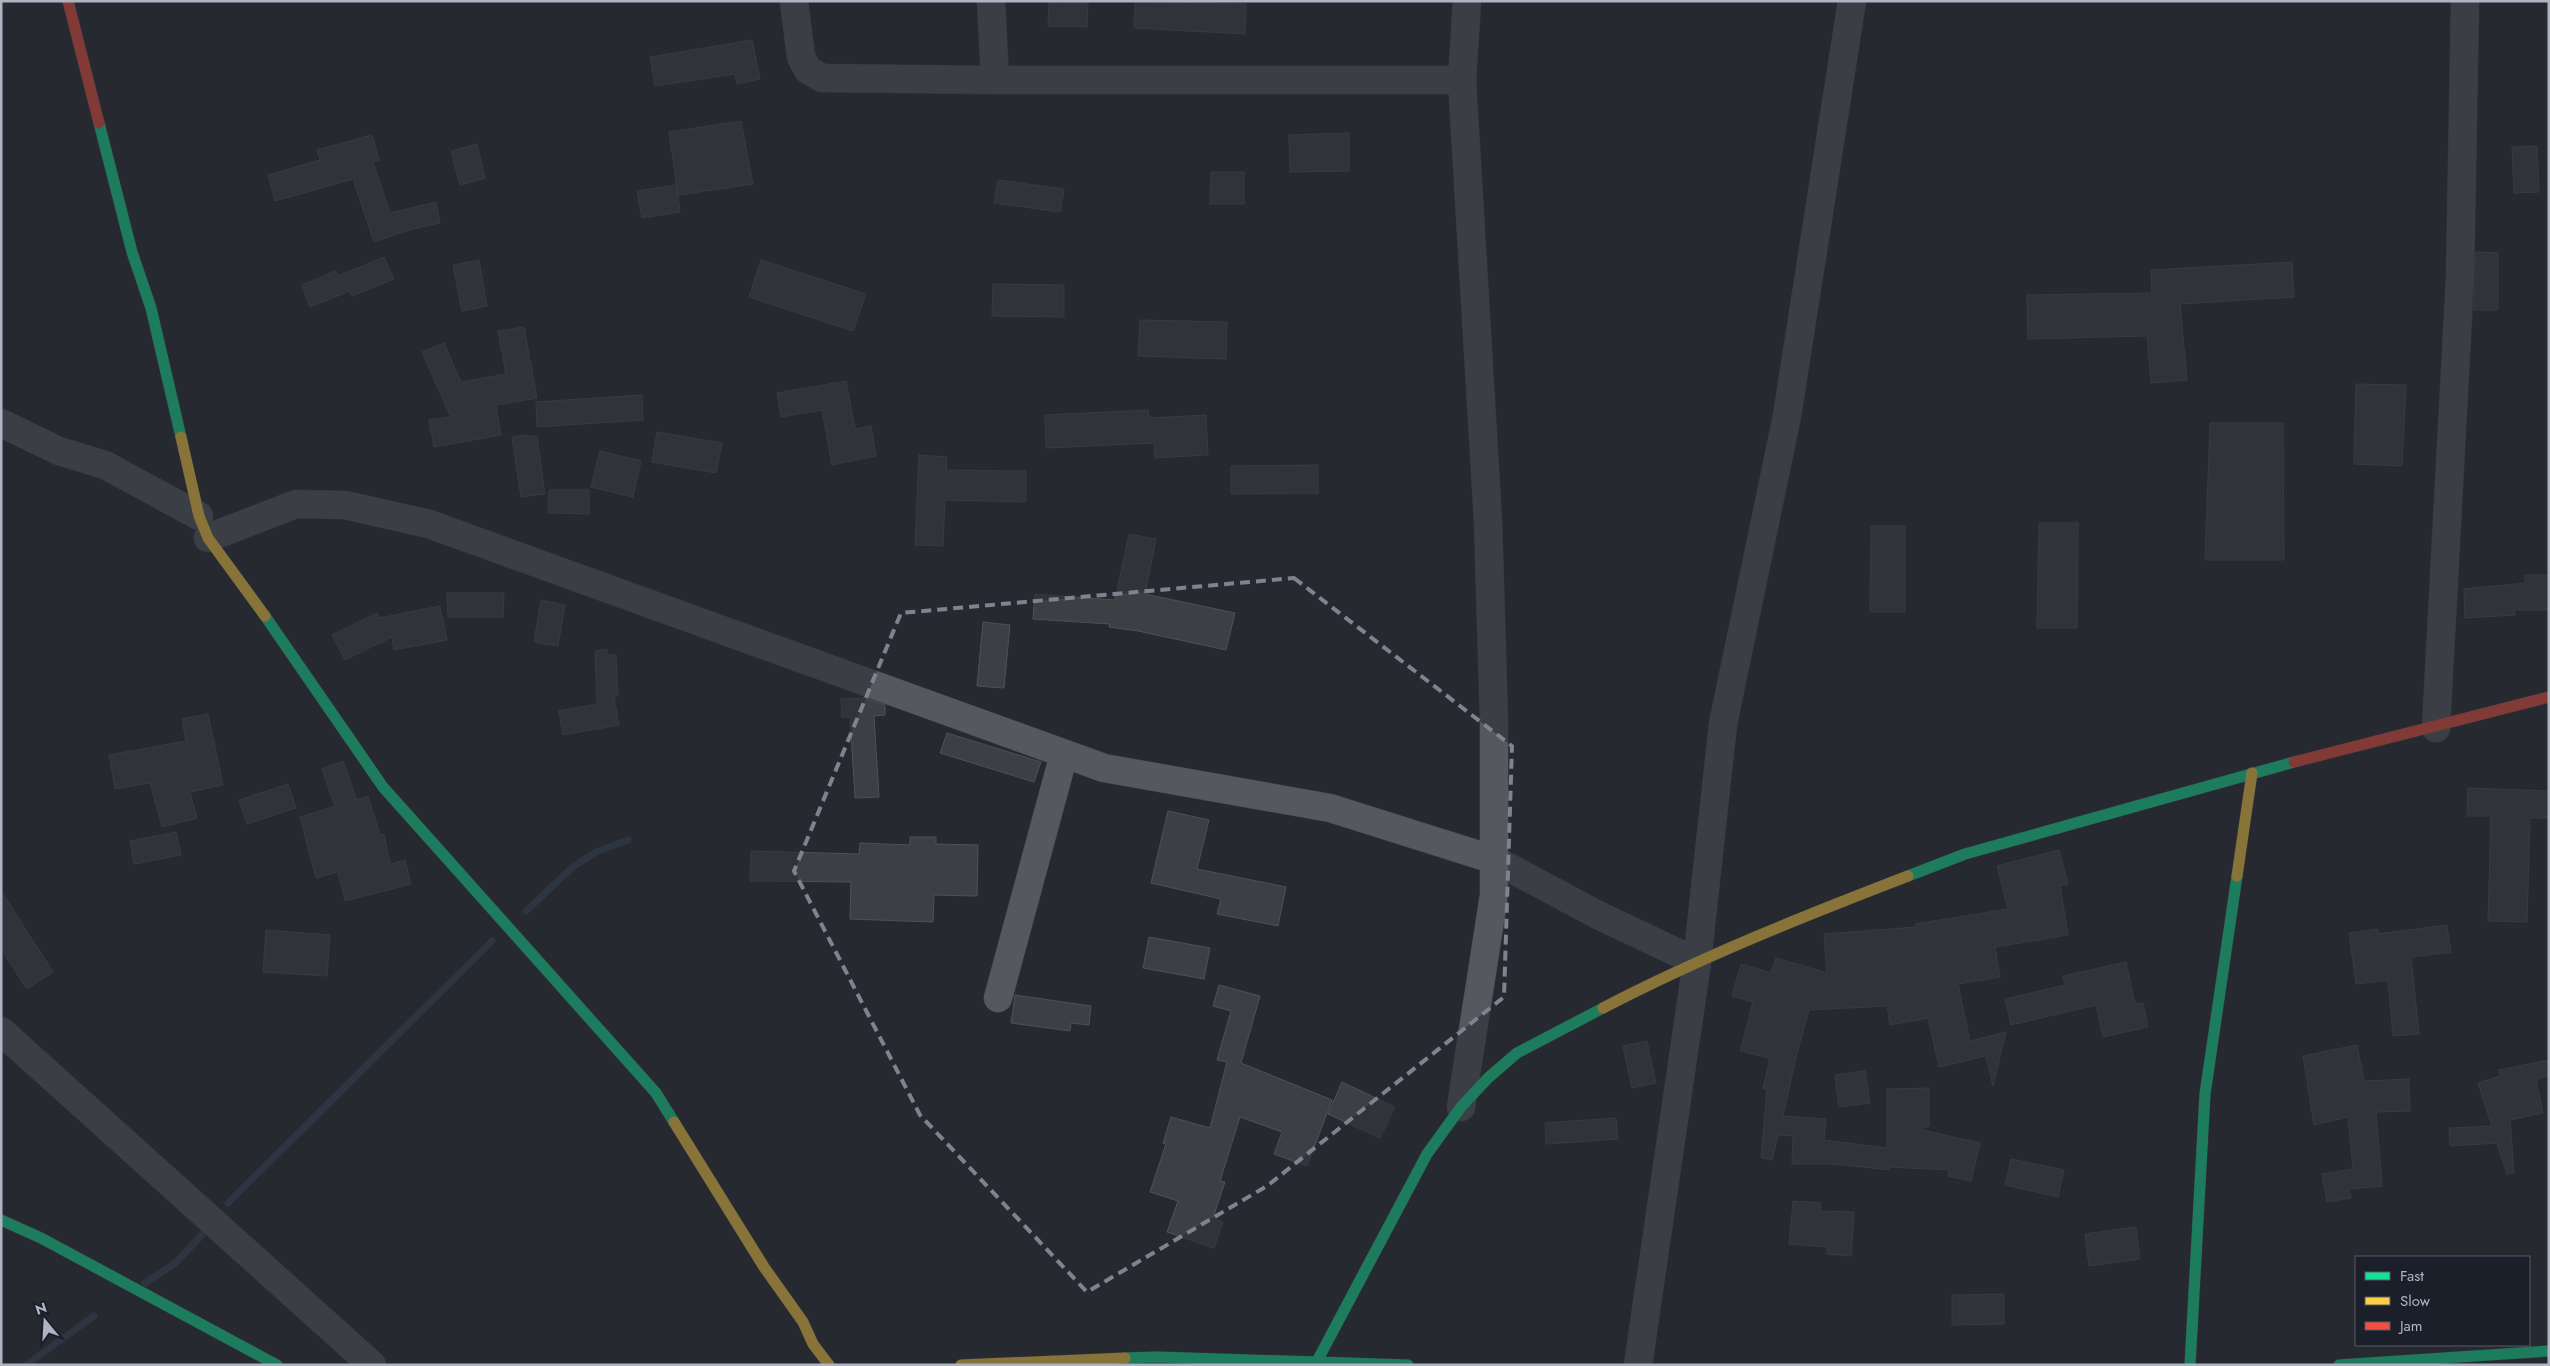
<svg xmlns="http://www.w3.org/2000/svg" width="2550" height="1366" viewBox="0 0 2550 1366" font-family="Jost,sans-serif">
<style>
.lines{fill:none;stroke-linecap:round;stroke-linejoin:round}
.stream{stroke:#364259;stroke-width:7}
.building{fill:#3d3f45;stroke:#4d5158}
.street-casing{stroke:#424349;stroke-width:29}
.fast-casing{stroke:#424349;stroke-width:12}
.slow-casing{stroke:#424349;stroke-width:12}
.jam-casing{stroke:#424349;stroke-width:12}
.street{stroke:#55585f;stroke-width:28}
.fast{stroke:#16e098;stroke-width:11}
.slow{stroke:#ffcf43;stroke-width:11}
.jam{stroke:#f24e42;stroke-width:11}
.marked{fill:none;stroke:#7f838f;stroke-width:4;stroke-dasharray:10 6;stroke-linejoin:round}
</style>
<rect width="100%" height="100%" fill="#262930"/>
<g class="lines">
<!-- stream -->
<g class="stream">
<polyline points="526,911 574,866 596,852 628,840"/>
<polyline points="228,1203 492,941"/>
<polyline points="145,1283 174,1264 202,1235"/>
<polyline points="26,1365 94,1316"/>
</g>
</g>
<!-- building -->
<g class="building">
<polygon points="1049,1 1088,3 1087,27 1048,26"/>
<polygon points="1135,1 1246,4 1245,34 1134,28"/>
<polygon points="752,40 760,79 737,84 735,74 655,86 650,57"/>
<polygon points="741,121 753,184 678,195 669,132"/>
<polygon points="1349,133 1349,171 1290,172 1289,135"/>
<polygon points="372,135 379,160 373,162 390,213 436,202 440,223 408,230 374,242 353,179 275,201 268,175 320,160 317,150"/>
<polygon points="477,144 485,178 460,185 451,151"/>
<polygon points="2537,146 2539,192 2514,193 2512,147"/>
<polygon points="1211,172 1244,172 1244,204 1210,204"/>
<polygon points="998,180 1064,189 1060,212 994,203"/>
<polygon points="676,185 680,212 642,218 637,191"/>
<polygon points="2476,252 2498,253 2498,310 2474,310"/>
<polygon points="384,257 394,279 352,296 350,291 310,307 302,285 336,271 338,276"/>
<polygon points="479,260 487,306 462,311 453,265"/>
<polygon points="761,260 866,294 853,331 749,297"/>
<polygon points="2292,262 2294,297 2180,304 2187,380 2151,383 2147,336 2028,339 2027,295 2152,293 2151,270"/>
<polygon points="993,284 1064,285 1064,317 992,316"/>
<polygon points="1140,320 1227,322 1226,359 1138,356"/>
<polygon points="524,327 537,398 496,405 501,435 434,447 429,420 451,417 422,352 444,343 461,382 506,374 498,331"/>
<polygon points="846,381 855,429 871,426 876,456 832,465 822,410 781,417 777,393"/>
<polygon points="2356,384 2406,385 2402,466 2354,464"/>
<polygon points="642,395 643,420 537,427 536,402"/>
<polygon points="1148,410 1149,418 1206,415 1208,455 1155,458 1154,443 1046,448 1045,415"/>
<polygon points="2210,423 2283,423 2284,560 2205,560"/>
<polygon points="657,432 722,443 716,473 652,462"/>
<polygon points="526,435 537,437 545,494 521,497 512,437"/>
<polygon points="600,451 641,461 633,497 591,487"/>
<polygon points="919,455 947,457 946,470 1026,471 1026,502 945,500 943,546 915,545"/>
<polygon points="1318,465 1318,493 1231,494 1231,466"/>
<polygon points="549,490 589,490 589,514 548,513"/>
<polygon points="2039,523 2078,523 2077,628 2037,628"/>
<polygon points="1871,526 1905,526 1905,612 1870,612"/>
<polygon points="1129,534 1156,539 1145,594 1235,613 1226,650 1138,631 1109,627 1110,624 1033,619 1035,594 1115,600"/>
<polygon points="2525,575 2549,575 2549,610 2514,610 2515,615 2465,618 2464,589 2525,583"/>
<polygon points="447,593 504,593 503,617 448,617"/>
<polygon points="541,600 565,605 558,646 534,642"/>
<polygon points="440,606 447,640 394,650 392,637 345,660 332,635 377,613 380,618"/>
<polygon points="983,622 1010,625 1004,688 977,686"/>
<polygon points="607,649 607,655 616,655 618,696 614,696 619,725 563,735 559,711 597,704 595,651"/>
<polygon points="865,698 885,705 885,715 874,716 879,797 855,798 850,717 842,717 841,699"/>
<polygon points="208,714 223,785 190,792 197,818 162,827 150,783 115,789 109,755 186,741 182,719"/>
<polygon points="947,733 1041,762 1034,782 940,753"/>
<polygon points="343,761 357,800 368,796 380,835 384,834 390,864 405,860 411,884 345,901 338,872 316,878 300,817 335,806 322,769"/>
<polygon points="288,784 296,808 247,824 239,800"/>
<polygon points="2468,788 2549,791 2549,818 2530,818 2527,922 2488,921 2491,816 2467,816"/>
<polygon points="1168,811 1209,820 1197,869 1286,887 1278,926 1217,914 1221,899 1151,883"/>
<polygon points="176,832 181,855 134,864 130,841"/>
<polygon points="910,837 936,837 936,844 978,845 977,896 934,895 933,922 850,919 851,882 750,881 751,851 859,854 860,843 910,845"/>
<polygon points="2059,850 2068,884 2060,886 2068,935 1995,947 2000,977 1958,984 1970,1041 2006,1032 1993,1086 1986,1056 1939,1067 1928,1018 1890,1025 1887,1006 1809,1010 1796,1057 1783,1116 1826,1119 1824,1140 1887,1148 1887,1089 1929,1088 1929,1126 1918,1129 1980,1143 1971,1181 1948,1176 1949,1170 1889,1167 1889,1170 1835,1164 1792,1164 1793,1136 1778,1135 1772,1160 1761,1158 1767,1089 1763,1088 1770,1058 1740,1051 1753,1002 1732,996 1741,964 1771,973 1776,958 1827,973 1824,934 1916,927 1915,924 2008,909 1997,866"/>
<polygon points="1,891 53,972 27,989 1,949"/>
<polygon points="2447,925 2451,952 2411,957 2419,1034 2393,1036 2388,980 2356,984 2349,933 2378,929 2378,934"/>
<polygon points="266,930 330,935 327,976 263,972"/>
<polygon points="1149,937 1210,948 1204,979 1143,968"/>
<polygon points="2126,962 2135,1004 2143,1003 2148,1027 2103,1037 2096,1005 2011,1025 2005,999 2065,985 2063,976"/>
<polygon points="1219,985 1260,996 1241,1063 1332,1100 1307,1166 1274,1154 1282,1132 1240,1117 1220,1181 1225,1182 1213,1218 1223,1222 1214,1248 1167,1232 1178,1201 1150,1192 1166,1144 1163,1143 1171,1117 1210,1128 1227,1062 1217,1060 1231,1011 1213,1006"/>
<polygon points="1015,995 1091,1006 1089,1025 1071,1023 1070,1031 1011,1023"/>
<polygon points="1647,1041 1656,1083 1632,1088 1623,1046"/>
<polygon points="2357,1045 2364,1081 2409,1079 2410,1111 2376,1112 2382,1186 2349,1189 2351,1198 2327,1202 2322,1174 2353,1169 2348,1117 2314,1125 2303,1056"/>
<polygon points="2549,1060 2549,1075 2536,1079 2543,1113 2510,1120 2514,1173 2507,1174 2497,1143 2450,1146 2449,1128 2492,1126 2478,1083 2500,1076 2499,1070"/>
<polygon points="1865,1071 1870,1103 1839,1107 1835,1075"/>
<polygon points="1342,1082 1395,1107 1380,1138 1328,1114"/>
<polygon points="1616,1118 1618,1139 1546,1144 1545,1123"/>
<polygon points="2011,1159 2064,1170 2058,1197 2005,1185"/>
<polygon points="1793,1201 1821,1203 1820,1211 1854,1212 1851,1256 1827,1254 1827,1247 1789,1244"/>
<polygon points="2136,1227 2140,1259 2089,1266 2085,1234"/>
<polygon points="2004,1294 2004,1324 1952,1325 1952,1295"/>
</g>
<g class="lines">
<!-- street casing -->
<g class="street-casing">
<g id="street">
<polyline points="794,1 801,57 808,70 822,78 995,80 1462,80"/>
<polyline points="991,1 995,80"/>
<polyline points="1,423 59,451 105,465 199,516"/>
<polyline points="208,538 296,504 345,505 429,524 1104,768 1330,808 1495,860 1598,915 1697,962"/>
<polyline points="2436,728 2460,278 2465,1"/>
<polyline points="998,998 1064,754"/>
<polyline points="1,1031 372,1365"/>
<polyline points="1461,1107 1494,895 1494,722 1488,521 1462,80 1467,1"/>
<polyline points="1638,1365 1697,962 1723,724 1787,416 1852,1"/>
</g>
</g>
<!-- fast casing -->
<g class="fast-casing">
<g id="fast">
<polyline points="99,123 132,252 151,308 181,437"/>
<polyline points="265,616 383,787 656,1093 674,1122"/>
<polyline points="1908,876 1965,854 2294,762"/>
<polyline points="1,1220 41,1238 277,1365"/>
<polyline points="1125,1358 1157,1357 1408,1365"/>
<polyline points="1315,1365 1427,1154 1461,1107 1488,1078 1517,1053 1603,1008"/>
<polyline points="2190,1365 2205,1094 2237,876"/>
<polyline points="2339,1365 2549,1351"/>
</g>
</g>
<!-- slow casing -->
<g class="slow-casing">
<g id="slow">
<polyline points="181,437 199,516 208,538 265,616"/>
<polyline points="2237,876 2252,773"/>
<path d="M 1603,1008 C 1701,957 1804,916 1908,876"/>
<polyline points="674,1122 764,1267 803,1322 813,1344 829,1365"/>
<polyline points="961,1365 1125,1358"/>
</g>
</g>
<!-- jam casing -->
<g class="jam-casing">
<g id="jam">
<polyline points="68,1 99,123"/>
<polyline points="2294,762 2549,697"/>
</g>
</g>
<!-- street -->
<use href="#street" class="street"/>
<!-- fast -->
<use href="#fast" class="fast"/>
<!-- slow -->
<use href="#slow" class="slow"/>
<!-- jam -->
<use href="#jam" class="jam"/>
</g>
<!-- marked area -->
<path d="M0 0H2550V1366H0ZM 1294,578 L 1512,746 L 1504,997 L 1267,1186 L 1087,1292 L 920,1115 L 794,871 L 901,613 Z" fill="#262930" fill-opacity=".55" fill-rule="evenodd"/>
<path class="marked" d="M 1294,578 L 1512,746 L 1504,997 L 1267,1186 L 1087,1292 L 920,1115 L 794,871 L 901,613 Z"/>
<!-- border -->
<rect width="2550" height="1366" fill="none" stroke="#afb4c2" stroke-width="5"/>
<!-- legend -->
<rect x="2355" y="1256" width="175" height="90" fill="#1a1f2a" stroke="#565b67"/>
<rect x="2365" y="1272" width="25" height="8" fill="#16e098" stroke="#565b67"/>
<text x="2400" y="1281" font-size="15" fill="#afb4c2">Fast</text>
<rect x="2365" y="1297" width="25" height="8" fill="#ffcf43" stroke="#565b67"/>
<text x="2400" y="1306" font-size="15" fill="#afb4c2">Slow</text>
<rect x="2365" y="1322" width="25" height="8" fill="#f24e42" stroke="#565b67"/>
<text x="2400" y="1331" font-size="15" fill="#afb4c2">Jam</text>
<!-- north arrow -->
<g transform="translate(45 1321) rotate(342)" stroke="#1a1f2a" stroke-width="4" paint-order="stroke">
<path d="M0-4L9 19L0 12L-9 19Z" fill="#afb4c2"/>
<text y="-8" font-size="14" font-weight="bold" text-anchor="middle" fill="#afb4c2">N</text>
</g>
</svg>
